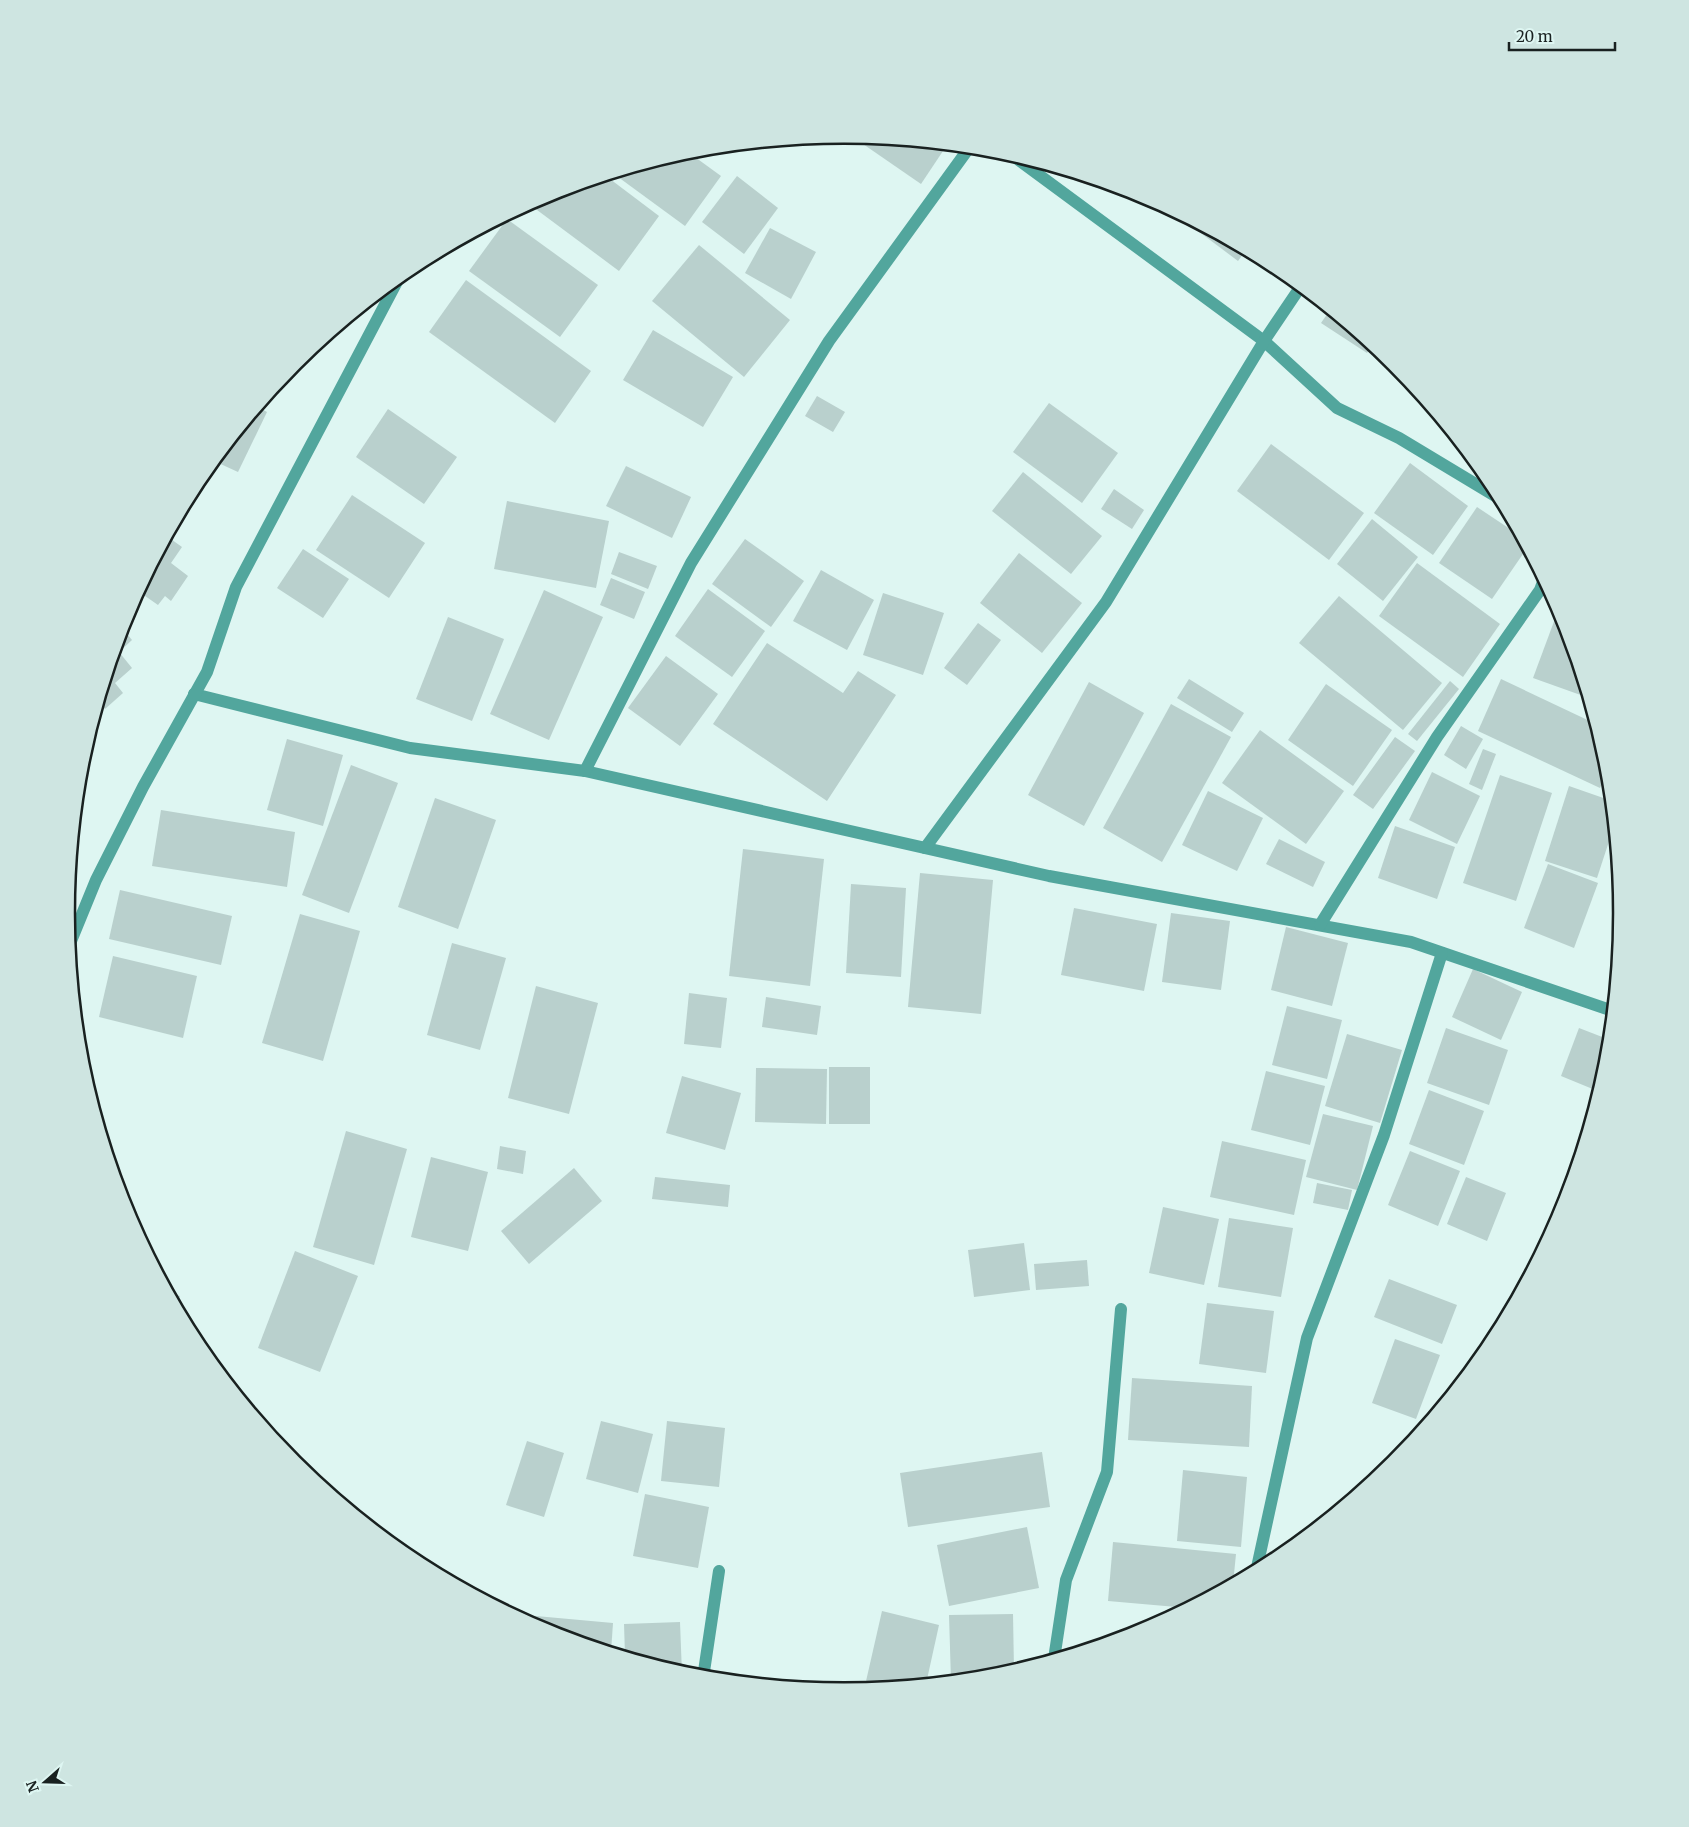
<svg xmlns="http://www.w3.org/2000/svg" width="1689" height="1827" viewBox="0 0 1689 1827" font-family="Merriweather,serif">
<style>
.building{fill:#b9d0cd}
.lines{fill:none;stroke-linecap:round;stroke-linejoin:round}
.street{stroke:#52a69d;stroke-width:12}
.rim{fill:none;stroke:#192120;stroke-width:2.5}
</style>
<rect width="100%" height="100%" fill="#def6f2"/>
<!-- building -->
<g class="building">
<polygon points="868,138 947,145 921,184 863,144"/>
<polygon points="738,146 733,153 724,147"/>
<polygon points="688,152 721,176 685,226 614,174"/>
<polygon points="606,176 659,216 619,271 529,204 547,194"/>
<polygon points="737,176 778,208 744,254 702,222"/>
<polygon points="1166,207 1198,224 1246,250 1238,261"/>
<polygon points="507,219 598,285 560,337 469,271"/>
<polygon points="770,228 816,252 791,299 745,273"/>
<polygon points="699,245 790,320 744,377 652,301"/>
<polygon points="466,280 591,371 555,423 429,332"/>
<polygon points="1330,310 1372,345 1367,353 1321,323"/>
<polygon points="653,330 733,377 703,427 623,380"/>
<polygon points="1378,349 1395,363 1409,382 1373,356"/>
<polygon points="817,396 845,412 833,432 805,416"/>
<polygon points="1049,403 1118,453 1082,503 1013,452"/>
<polygon points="258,407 267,412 238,472 214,461"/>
<polygon points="388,409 457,457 424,504 356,457"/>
<polygon points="1271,444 1364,513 1329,560 1237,491"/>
<polygon points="1410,463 1468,506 1433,555 1374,513"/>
<polygon points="626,466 691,497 672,538 606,506"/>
<polygon points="1023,472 1102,536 1071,574 992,511"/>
<polygon points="1114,489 1144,510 1132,529 1101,509"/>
<polygon points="352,495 425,543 389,598 316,550"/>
<polygon points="507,501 609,521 596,588 494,569"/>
<polygon points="1477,507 1522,537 1527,548 1492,599 1439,563"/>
<polygon points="1372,519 1418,557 1383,601 1337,564"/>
<polygon points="168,537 182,547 171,563 188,576 171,601 165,596 158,605 138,591"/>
<polygon points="745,539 804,581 771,627 712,584"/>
<polygon points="303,549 349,579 323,618 277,588"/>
<polygon points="619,552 657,566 648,589 611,574"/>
<polygon points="1019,553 1082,603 1042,653 980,603"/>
<polygon points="1417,563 1500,624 1463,677 1379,616"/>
<polygon points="821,570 874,600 847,650 793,621"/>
<polygon points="611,578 645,592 634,619 600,605"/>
<polygon points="708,589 765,631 732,677 675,636"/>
<polygon points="544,590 603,617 549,740 490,714"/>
<polygon points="883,593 944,613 923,675 863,655"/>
<polygon points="1339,596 1442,683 1403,730 1299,643"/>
<polygon points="1559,608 1564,616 1589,698 1533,678"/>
<polygon points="448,617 504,639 472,721 416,699"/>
<polygon points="978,623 1001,640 967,685 944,668"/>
<polygon points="122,628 132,640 119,652 132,668 115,683 123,693 105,709 99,702"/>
<polygon points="767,643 843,693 858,671 896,695 827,801 713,724"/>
<polygon points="666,656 718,694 680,746 628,708"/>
<polygon points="1189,679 1244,713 1232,732 1177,698"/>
<polygon points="1501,679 1596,724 1609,769 1600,788 1478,731"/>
<polygon points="1450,681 1459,689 1417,741 1408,734"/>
<polygon points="1089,682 1144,713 1084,826 1028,795"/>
<polygon points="1326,684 1392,730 1353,786 1288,740"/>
<polygon points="1171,704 1231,737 1162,862 1103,828"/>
<polygon points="1461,726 1483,739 1466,769 1444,755"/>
<polygon points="1260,730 1344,791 1306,844 1222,783"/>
<polygon points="1395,737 1415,751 1373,809 1353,795"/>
<polygon points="287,739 343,755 323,826 267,810"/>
<polygon points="1483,749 1496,754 1482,790 1469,784"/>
<polygon points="351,765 398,783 349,913 302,895"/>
<polygon points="1432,772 1480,796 1457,844 1409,820"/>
<polygon points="1500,775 1552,793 1516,901 1463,883"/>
<polygon points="1569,786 1612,801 1614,826 1597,878 1545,861"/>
<polygon points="1208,791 1263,818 1237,871 1182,845"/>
<polygon points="435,798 496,820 458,929 398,907"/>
<polygon points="161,810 295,832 287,887 152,866"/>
<polygon points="1395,826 1455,847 1437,899 1378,878"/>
<polygon points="1279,839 1325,862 1313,887 1266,864"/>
<polygon points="743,849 824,859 810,986 729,976"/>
<polygon points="1548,864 1598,883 1574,948 1524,928"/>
<polygon points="920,873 993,880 981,1014 908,1007"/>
<polygon points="851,884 906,888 901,977 846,973"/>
<polygon points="120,890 232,916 221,965 109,939"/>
<polygon points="1074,908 1157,924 1144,991 1061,975"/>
<polygon points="1171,913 1230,921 1221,990 1162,982"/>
<polygon points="300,914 360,931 323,1061 262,1043"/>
<polygon points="1286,927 1348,943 1332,1006 1271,990"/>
<polygon points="452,943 506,958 480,1050 427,1035"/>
<polygon points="113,956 197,976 183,1038 99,1017"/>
<polygon points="1473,969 1522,992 1501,1040 1452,1017"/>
<polygon points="536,986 598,1003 569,1114 508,1098"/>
<polygon points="689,993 727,998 721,1048 684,1044"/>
<polygon points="766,997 821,1006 817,1035 762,1027"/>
<polygon points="1287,1006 1342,1020 1327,1079 1272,1065"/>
<polygon points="1446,1028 1508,1050 1489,1105 1427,1083"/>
<polygon points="1579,1028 1610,1040 1608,1066 1600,1092 1561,1076"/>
<polygon points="1347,1034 1402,1050 1380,1123 1325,1106"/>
<rect x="829" y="1067" width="41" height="57"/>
<polygon points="756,1068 827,1069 826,1124 755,1122"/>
<polygon points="1266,1071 1325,1086 1310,1145 1251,1130"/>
<polygon points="682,1076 741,1093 725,1150 666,1133"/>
<polygon points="1429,1090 1484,1111 1464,1165 1409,1144"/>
<polygon points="1323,1114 1373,1126 1357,1190 1306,1177"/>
<polygon points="346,1131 407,1149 374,1265 313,1247"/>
<polygon points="1222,1141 1306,1160 1294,1215 1210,1197"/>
<polygon points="500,1146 526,1151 523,1174 497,1169"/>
<polygon points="1410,1151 1460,1171 1438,1226 1388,1205"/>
<polygon points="431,1157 488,1172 468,1251 411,1237"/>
<polygon points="574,1168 602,1201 529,1264 501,1231"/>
<polygon points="655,1177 730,1185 728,1207 652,1199"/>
<polygon points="1466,1177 1506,1193 1487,1241 1447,1224"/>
<polygon points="1317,1183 1352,1190 1348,1210 1313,1203"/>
<polygon points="1163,1207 1219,1219 1204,1285 1149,1273"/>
<polygon points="1229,1218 1293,1228 1281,1297 1218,1287"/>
<polygon points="1024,1243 1030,1290 974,1297 968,1250"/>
<polygon points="295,1251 358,1276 320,1372 258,1348"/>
<polygon points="1087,1260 1089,1286 1036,1290 1034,1264"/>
<polygon points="1389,1279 1457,1305 1442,1344 1374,1317"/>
<polygon points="169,1293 180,1296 176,1307 174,1302"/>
<polygon points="1207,1303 1274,1311 1266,1373 1199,1364"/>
<polygon points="1395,1339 1440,1355 1416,1419 1372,1403"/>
<polygon points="1132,1378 1252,1386 1249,1447 1128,1440"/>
<polygon points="1427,1416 1432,1418 1421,1431"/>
<polygon points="601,1421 653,1434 638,1493 586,1479"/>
<polygon points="667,1421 725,1428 719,1487 661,1481"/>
<polygon points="527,1441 564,1453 544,1517 506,1505"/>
<polygon points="1042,1452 1050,1507 908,1527 900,1473"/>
<polygon points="1183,1470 1247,1477 1241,1547 1177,1541"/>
<polygon points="645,1494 709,1507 698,1568 633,1556"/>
<polygon points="1027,1527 1039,1588 949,1606 937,1545"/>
<polygon points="1113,1542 1236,1554 1233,1584 1188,1608 1108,1601"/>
<polygon points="882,1611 939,1625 926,1684 864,1690"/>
<polygon points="1013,1614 1014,1671 996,1677 951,1681 949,1615"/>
<polygon points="525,1615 613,1623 611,1652 546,1632 525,1621"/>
<polygon points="680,1622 682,1674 625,1656 624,1624"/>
</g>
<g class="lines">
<!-- street -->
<g class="street">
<polyline points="1012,155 1264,341 1337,408 1399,438 1502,500"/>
<polyline points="194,694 410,748 585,771 1049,876 1411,942 1613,1011"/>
<polyline points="585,771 691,563 829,341 969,148"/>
<polyline points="925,848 1106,602 1264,341 1301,286"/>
<polyline points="1320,925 1437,737 1540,590 1544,579"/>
<polyline points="69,946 96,880 143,787 207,672 236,587 400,276"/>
<polyline points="1256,1572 1307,1338 1384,1135 1442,953"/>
<polyline points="1054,1659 1066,1580 1107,1472 1121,1309"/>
<polyline points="703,1678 719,1571"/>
</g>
</g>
<!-- crop -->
<path d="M0 0H1689V1827H0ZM75 913a769 769 0 1 1 1538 0a769 769 0 1 1-1538 0Z" fill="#cee5e1" fill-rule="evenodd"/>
<path class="rim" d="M75 913a769 769 0 1 1 1538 0a769 769 0 1 1-1538 0Z"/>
<!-- north arrow -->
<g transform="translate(45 1782) rotate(250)" stroke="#def6f2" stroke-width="4" paint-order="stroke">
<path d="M0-4L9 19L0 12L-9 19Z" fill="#192120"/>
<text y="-8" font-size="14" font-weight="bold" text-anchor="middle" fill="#192120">N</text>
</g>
<!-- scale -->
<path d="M1509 42v8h106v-8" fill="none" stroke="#192120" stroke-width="2.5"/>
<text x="1516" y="42" font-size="15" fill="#192120" stroke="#def6f2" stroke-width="4" paint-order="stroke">20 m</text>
</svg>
